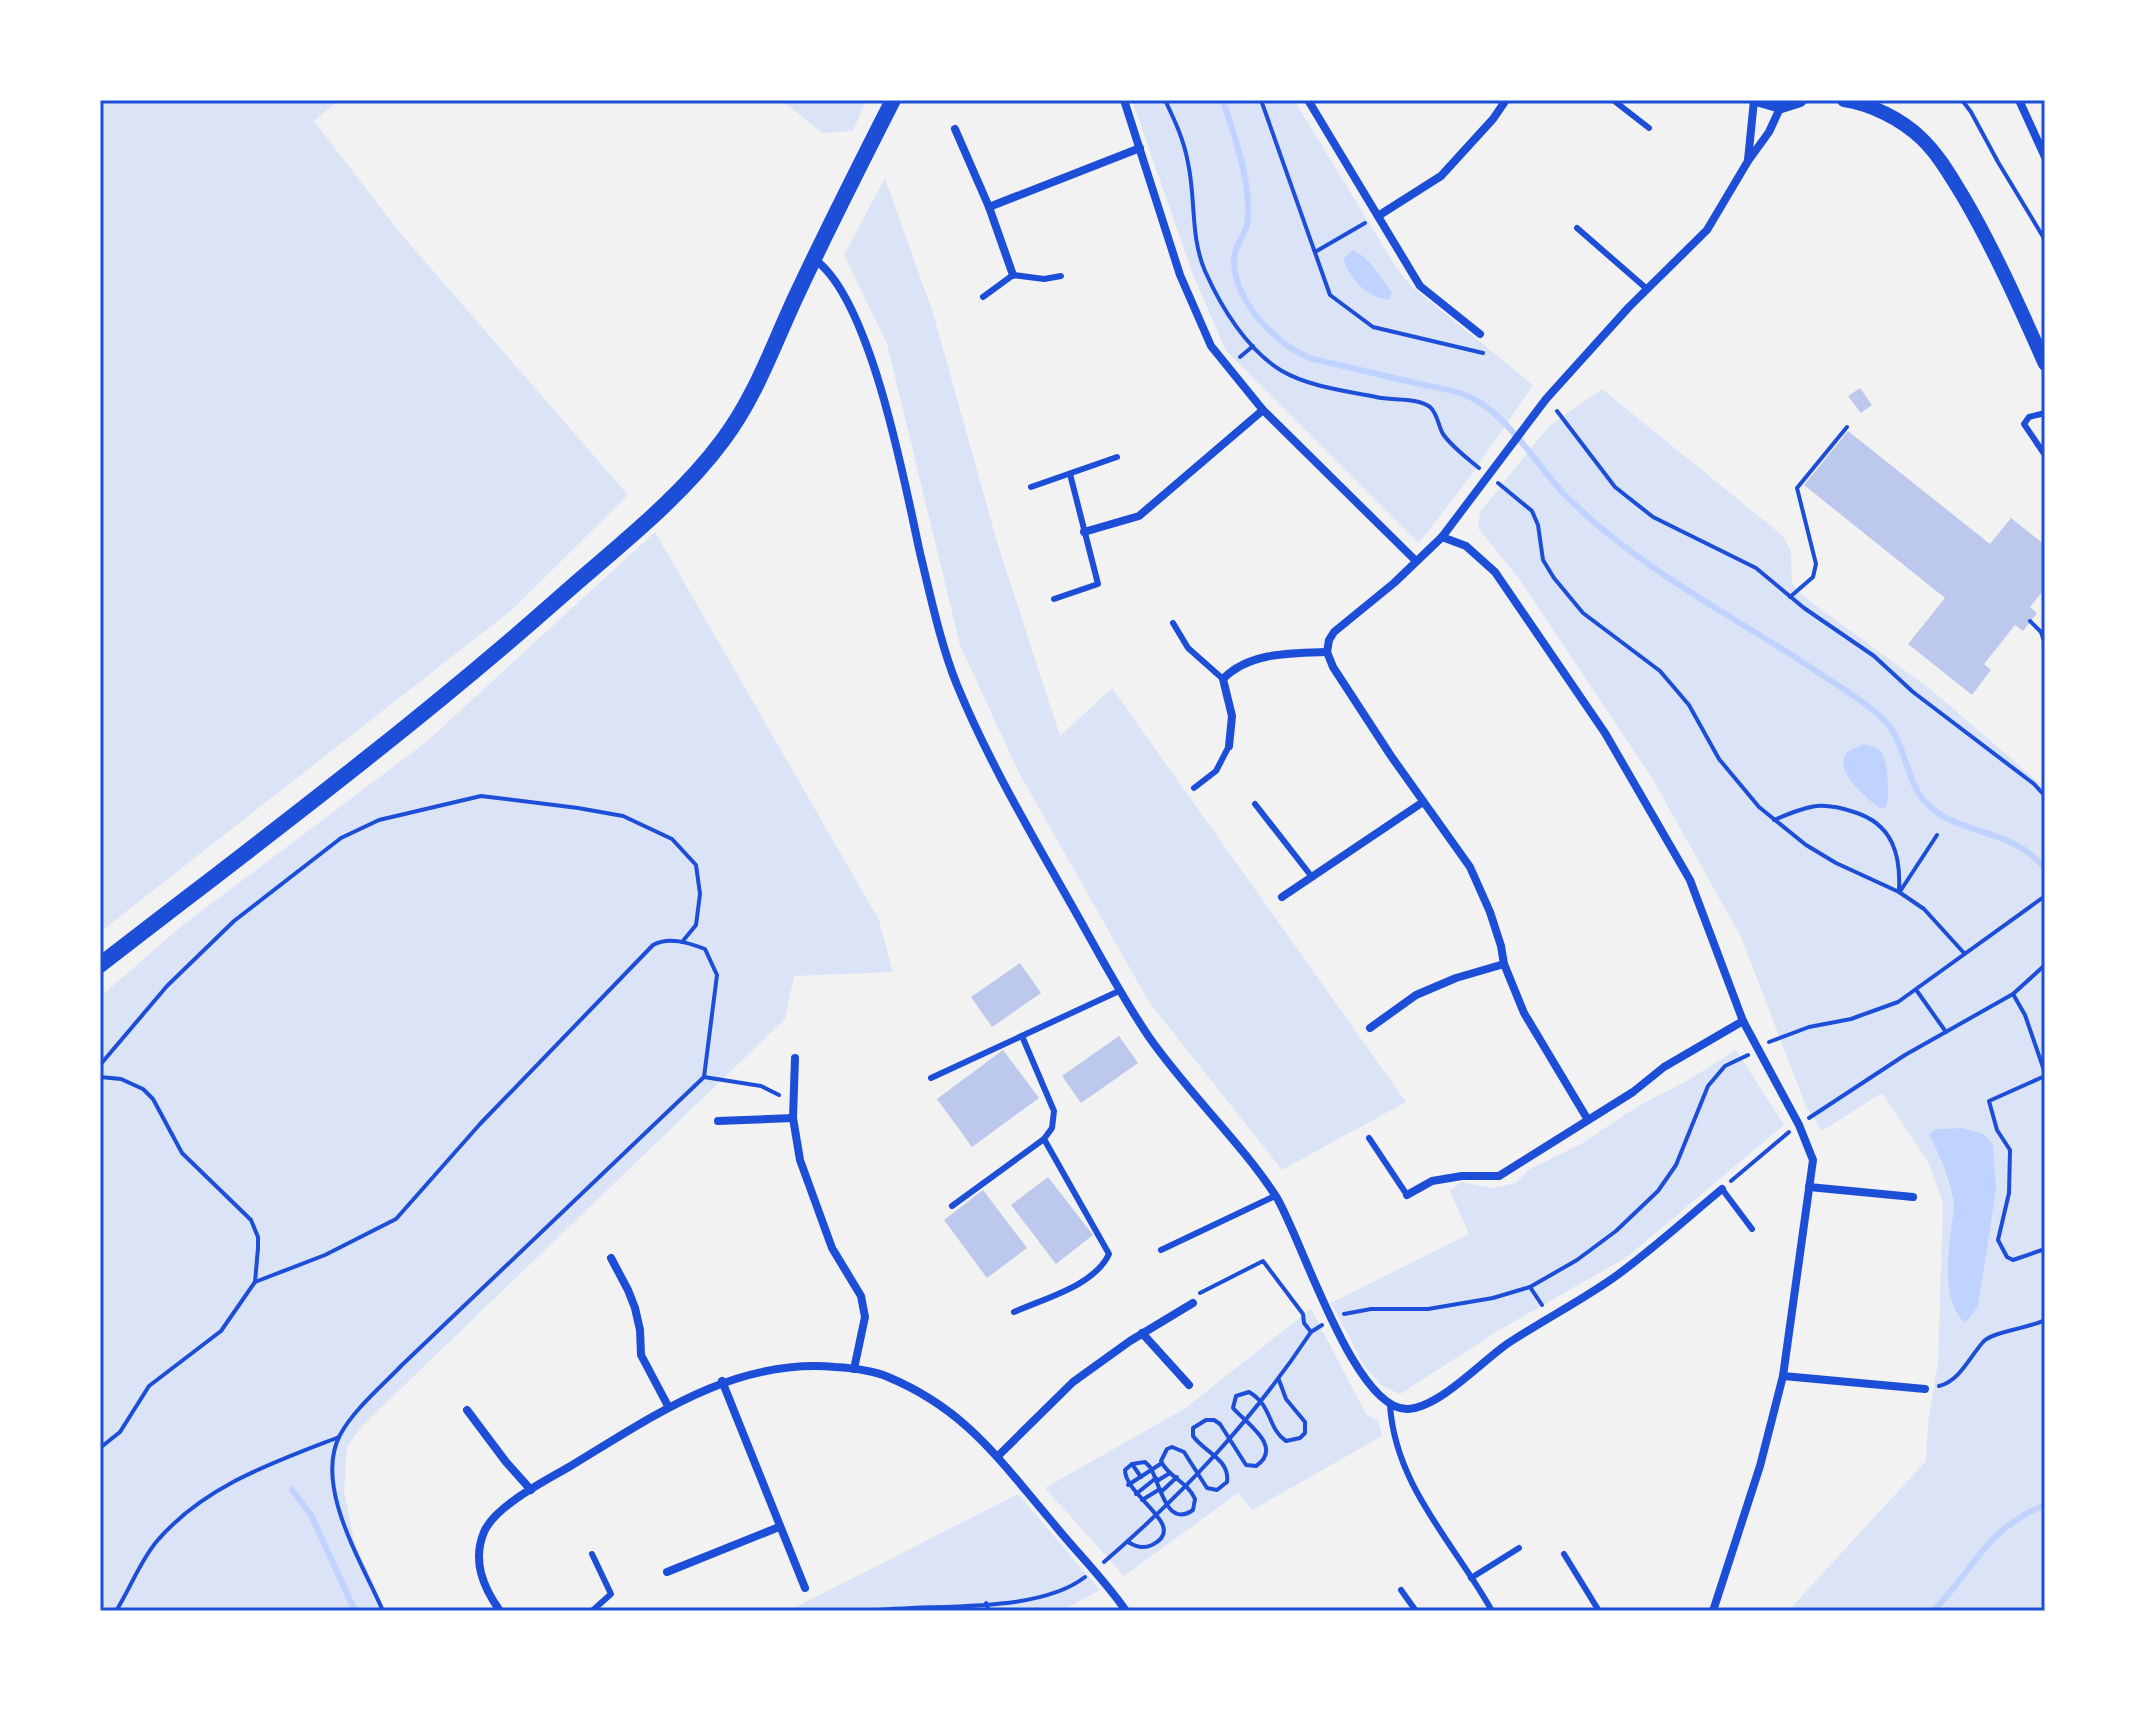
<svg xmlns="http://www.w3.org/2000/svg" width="2145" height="1711" viewBox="0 0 2145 1711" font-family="Arial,sans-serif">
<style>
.green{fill:#dbe4f7;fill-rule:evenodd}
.water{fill:#bfd3fe}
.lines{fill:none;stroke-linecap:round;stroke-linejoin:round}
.stream{stroke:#bfd3fe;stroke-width:6}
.building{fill:#bdc9ec}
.path{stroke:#1d4ed8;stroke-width:4}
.service{stroke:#1d4ed8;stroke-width:6}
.minor{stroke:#1d4ed8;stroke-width:8}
.tertiary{stroke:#1d4ed8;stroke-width:14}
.secondary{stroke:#1d4ed8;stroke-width:16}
.neatline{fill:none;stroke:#1d4ed8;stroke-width:3}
</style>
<rect width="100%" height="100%" fill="#f2f2f2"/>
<!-- green -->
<g class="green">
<polygon points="100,100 339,100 314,121 401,234 628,495 514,608 100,932"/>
<polygon points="782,100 866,100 853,131 822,133"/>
<polygon points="1132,100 1294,100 1396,267 1411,286 1533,385 1472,474 1419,543 1226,351 1192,272"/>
<polygon points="885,178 933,313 998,545 1060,736 1112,688 1406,1102 1282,1170 1149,1002 1018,771 960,645 887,344 844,255"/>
<path d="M 1602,389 L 1782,535 L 1791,551 L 1792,584 L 1803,596 L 1934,692 L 2045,788 L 2045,1603 L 2035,1611 L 1788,1611 L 1926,1461 L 1928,1422 L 1938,1363 L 1943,1203 L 1929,1164 L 1882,1093 L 1822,1131 L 1807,1109 L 1741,937 L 1652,778 L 1520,580 L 1478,528 L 1480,512 L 1549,426 ZM 1962,1128 L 1984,1134 L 1988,1234 L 1978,1307 L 1965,1322 L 1950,1293 L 1949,1265 L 1954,1200 L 1939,1155 L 1929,1134 L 1936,1129 Z"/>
<polygon points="655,532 879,920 893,972 794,976 785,1019 362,1426 347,1447 344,1491 355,1544 386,1611 100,1611 100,997 184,924 425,743"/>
<polygon points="1736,1050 1784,1125 1627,1257 1501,1329 1400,1394 1382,1386 1365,1367 1331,1303 1469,1234 1450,1191 1461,1182 1492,1188 1516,1183 1528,1170 1581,1144 1635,1108 1690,1079"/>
<polygon points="1311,1309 1366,1414 1379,1422 1382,1436 1252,1510 1238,1493 1124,1576 1045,1488 1184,1409"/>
<polygon points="1018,1494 1100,1590 1061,1611 788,1611"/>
</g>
<!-- water -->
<g class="water">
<path d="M 1353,250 C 1370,258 1381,278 1392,293 L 1389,300 C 1366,297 1351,280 1343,259 Z"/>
<path d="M 1864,744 C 1870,746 1878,747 1882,753 C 1888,762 1890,798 1886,807 L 1882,809 C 1871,803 1843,778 1843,764 C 1843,761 1845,755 1847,752 Z"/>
<path d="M 1962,1128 L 1984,1134 L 1993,1145 L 1996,1189 L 1978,1307 L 1965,1323 C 1940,1299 1949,1253 1952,1222 C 1953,1215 1955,1205 1953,1198 C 1948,1176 1939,1154 1929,1134 L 1936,1129 Z"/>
</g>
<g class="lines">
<!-- stream -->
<g class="stream">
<path d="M 1223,100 C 1235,139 1250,178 1248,219 C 1248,233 1234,244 1234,259 C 1233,300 1277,347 1313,359 C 1349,367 1384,376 1420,384 C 1437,388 1456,390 1472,398 C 1506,414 1538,466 1564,494 C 1634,565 1724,611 1807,665 C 1832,682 1859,697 1881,717 C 1910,743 1902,786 1934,810 C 1968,836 2015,830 2045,869"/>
<polyline points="292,1490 311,1515 355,1611"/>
<path d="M 1933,1611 C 1974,1570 1986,1528 2045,1505"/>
</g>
</g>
<!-- building -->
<g class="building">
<polygon points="1860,388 1872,405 1861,413 1848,396"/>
<polygon points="1848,431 1990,544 2011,518 2045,545 2045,588 2030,607 2037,613 2023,631 2015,625 1984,664 1991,670 1972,695 1908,644 1945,598 1804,485"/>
<polygon points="1020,963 1041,993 992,1027 971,997"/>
<polygon points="1119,1036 1138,1063 1081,1103 1062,1076"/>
<polygon points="1003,1050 1039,1098 972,1147 937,1099"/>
<polygon points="1048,1177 1093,1235 1056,1264 1011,1205"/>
<polygon points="983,1190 1027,1248 987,1278 944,1220"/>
</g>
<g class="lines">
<!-- path -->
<g class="path">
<path d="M 1165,100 C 1175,121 1184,140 1188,163 C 1196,199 1190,236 1205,271 C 1221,307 1247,350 1282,371 C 1310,387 1346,391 1376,397 C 1392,401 1416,397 1430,407 C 1438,414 1438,426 1443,434 C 1452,447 1467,458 1479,468"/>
<polyline points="1261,100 1330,295 1373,327 1483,353"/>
<polyline points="1962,100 1971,112 1998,162 2045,240"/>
<polyline points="1315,252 1365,223"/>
<polyline points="1240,357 1253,346"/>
<polyline points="1557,411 1615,487 1653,517 1756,568 1804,608 1874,656 1913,692 2034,784 2045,796"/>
<polyline points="1498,483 1532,511 1538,525 1543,560 1554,578 1583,613 1660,671 1689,705 1719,759 1759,807 1806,845 1836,863 1899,892 1924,909 1964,953"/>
<polyline points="1790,597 1813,577 1816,564 1797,488 1847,427"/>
<polyline points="2030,621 2041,632 2045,644"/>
<path d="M 1774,820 C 1788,814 1802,808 1817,806 C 1830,805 1842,808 1854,812 C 1893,824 1901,855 1899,892"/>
<polyline points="1901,890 1937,835"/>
<polyline points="1917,991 1946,1032"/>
<polyline points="2013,994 2025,1015 2045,1073"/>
<polyline points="1769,1042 1809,1027 1851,1019 1898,1002 2045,896"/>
<polyline points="100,1065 167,986 234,921 341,838 379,820 481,796 578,808 623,816 672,839 696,865 700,894 696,925 682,942"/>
<polyline points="2045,1076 1989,1101 1997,1130 2010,1150 2009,1193 1998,1240 2007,1257 2013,1260 2045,1249"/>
<polyline points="100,1077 121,1079 143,1089 153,1099 182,1153 251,1220 258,1237 258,1248 255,1282 221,1331 149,1386 120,1432 100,1448"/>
<polyline points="704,1077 761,1086 779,1095"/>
<polyline points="1809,1118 1905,1055 2013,994 2045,965"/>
<polyline points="1731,1181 1789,1132"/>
<path d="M 255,1282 L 325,1255 L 396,1219 L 480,1124 L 653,945 C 669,936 689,943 705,949 L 717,975 L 704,1077 L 402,1365 C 382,1386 354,1409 340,1435 C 313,1486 363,1564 383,1611"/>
<polyline points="1530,1287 1542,1305"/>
<polyline points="1200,1293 1263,1261 1303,1314 1304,1323 1311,1332"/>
<polyline points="1344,1314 1371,1309 1428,1309 1493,1298 1530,1287 1577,1260 1616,1231 1658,1191 1676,1165 1708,1086 1725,1066 1748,1055"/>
<path d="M 1939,1386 C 1960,1381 1970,1356 1984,1341 C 1995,1331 2030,1328 2045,1320"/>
<polyline points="1132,1464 1141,1477"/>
<polyline points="1157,1481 1170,1473"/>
<polyline points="1128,1485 1162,1463"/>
<polyline points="1161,1492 1177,1477"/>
<polyline points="1136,1494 1156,1478"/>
<polyline points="1142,1500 1160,1489"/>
<path d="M 1128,1542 C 1137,1547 1143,1549 1152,1545 C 1190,1526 1125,1497 1125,1470 L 1132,1464 L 1145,1462 L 1150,1467 C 1160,1483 1166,1529 1193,1510 L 1195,1499 C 1188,1482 1168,1477 1161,1461 L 1167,1449 L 1172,1447 L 1184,1452 L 1207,1488 L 1217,1490 L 1227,1482 C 1230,1459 1205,1453 1193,1436 L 1193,1428 L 1206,1420 L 1214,1420 L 1220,1424 L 1246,1465 L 1256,1466 C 1284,1447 1247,1424 1233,1408 L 1236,1396 L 1249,1392 C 1273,1406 1267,1428 1286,1441 L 1300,1438 L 1305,1433 L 1305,1422 L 1286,1399 L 1279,1380"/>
<path d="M 1104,1562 C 1185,1492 1251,1422 1311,1332 L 1322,1325"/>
<polyline points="986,1603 989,1611"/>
<path d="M 116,1611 C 130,1589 140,1561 157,1541 C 204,1486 274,1462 339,1437"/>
<path d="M 870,1611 C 931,1603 1036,1615 1085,1577"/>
</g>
<!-- service -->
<g class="service">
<polyline points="1613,100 1649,128"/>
<polyline points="1577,228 1647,289"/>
<polyline points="983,297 1013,275 1044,279 1061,276"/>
<polyline points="2045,413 2029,417 2024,424 2045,455"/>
<polyline points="1031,487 1117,457"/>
<polyline points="1054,599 1098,584 1070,474"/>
<polyline points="1173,623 1188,648 1223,679"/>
<polyline points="1194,788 1216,771 1229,746"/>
<polyline points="1255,804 1312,877"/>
<polyline points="931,1078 1119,991"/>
<polyline points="1369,1138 1407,1195"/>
<polyline points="1722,1189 1752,1229"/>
<polyline points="952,1206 1044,1139 1052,1128 1054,1111 1022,1036"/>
<polyline points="1161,1250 1275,1196"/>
<path d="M 1014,1312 C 1045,1298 1094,1286 1109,1254 L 1044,1139"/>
<path d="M 1390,1405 C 1395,1486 1455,1544 1492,1611"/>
<polyline points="1564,1554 1599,1611"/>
<polyline points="1471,1578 1519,1548"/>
<polyline points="1401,1590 1416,1611"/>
<polyline points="592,1611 611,1594 592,1554"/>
</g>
<!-- minor -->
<g class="minor">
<polyline points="1124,100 1180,275 1211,346 1263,410 1416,561"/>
<polyline points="1308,100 1420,286 1480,334"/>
<polyline points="2019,100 2045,157"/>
<polyline points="955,129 989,207 1013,275"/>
<polyline points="1748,160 1754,100"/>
<polyline points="989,207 1140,148"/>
<polyline points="1378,216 1441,176 1493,119 1506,100"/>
<path d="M 814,259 C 871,298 905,485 920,553 C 930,594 941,646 957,685 C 987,758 1028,828 1067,897 C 1094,944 1119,993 1149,1037 C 1188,1093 1241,1142 1277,1198 C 1302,1240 1355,1412 1408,1409 C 1440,1407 1481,1362 1507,1344 C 1543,1320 1581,1301 1616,1276 C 1653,1249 1687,1218 1722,1189"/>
<polyline points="1084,532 1139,516 1263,410"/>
<polyline points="1442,537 1466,546 1495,572 1605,733 1690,880 1743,1021 1799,1125 1813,1160 1783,1376 1760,1466 1713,1611"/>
<path d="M 1229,746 L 1232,716 L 1223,679 C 1249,652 1292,653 1327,652"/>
<polyline points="1282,897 1423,802"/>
<polyline points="1370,1028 1416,995 1456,978 1504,964"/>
<polyline points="795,1058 793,1118 800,1160 832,1248 861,1296 865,1317 854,1369"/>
<polyline points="1588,1120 1524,1013 1504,964 1501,946 1490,912 1470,867 1391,756 1333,667 1327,652 1329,640 1334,632 1394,583 1442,537 1546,399 1629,307 1707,230 1748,161 1769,132 1781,106"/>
<polyline points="718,1121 793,1118"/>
<polyline points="1809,1187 1913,1197"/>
<polyline points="1407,1195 1432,1181 1462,1176 1499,1176 1633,1092 1664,1067 1743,1021"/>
<polyline points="611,1258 628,1290 635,1308 640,1330 641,1355 668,1406"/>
<polyline points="1142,1333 1189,1385"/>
<polyline points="1783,1376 1925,1389"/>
<polyline points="722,1381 805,1588"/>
<polyline points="467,1410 506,1462 531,1490"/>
<polyline points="999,1455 1073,1382 1130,1341 1193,1303"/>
<polyline points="667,1572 779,1527"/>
<path d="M 500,1611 C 483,1587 472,1561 484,1532 C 495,1506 545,1481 569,1467 C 652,1417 733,1358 835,1367 C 852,1368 872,1370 888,1377 C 967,1410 1000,1461 1053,1523 C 1077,1553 1104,1579 1126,1611"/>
</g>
<!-- tertiary -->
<g class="tertiary">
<polyline points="1760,100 1781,106 1800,100"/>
<path d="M 1844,100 C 1871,104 1901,119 1921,138 C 1939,155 1951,177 1964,198 C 1995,251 2020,308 2045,364"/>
</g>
<!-- secondary -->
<path class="secondary" d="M 100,965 C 255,845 411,729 558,599 C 614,549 678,501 723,440 C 757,395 775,340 799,290 C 829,226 861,163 893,100"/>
</g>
<!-- border -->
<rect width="2145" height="1711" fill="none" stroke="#ffffff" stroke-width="204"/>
<rect x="102" y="102" width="1941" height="1507" class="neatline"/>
</svg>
